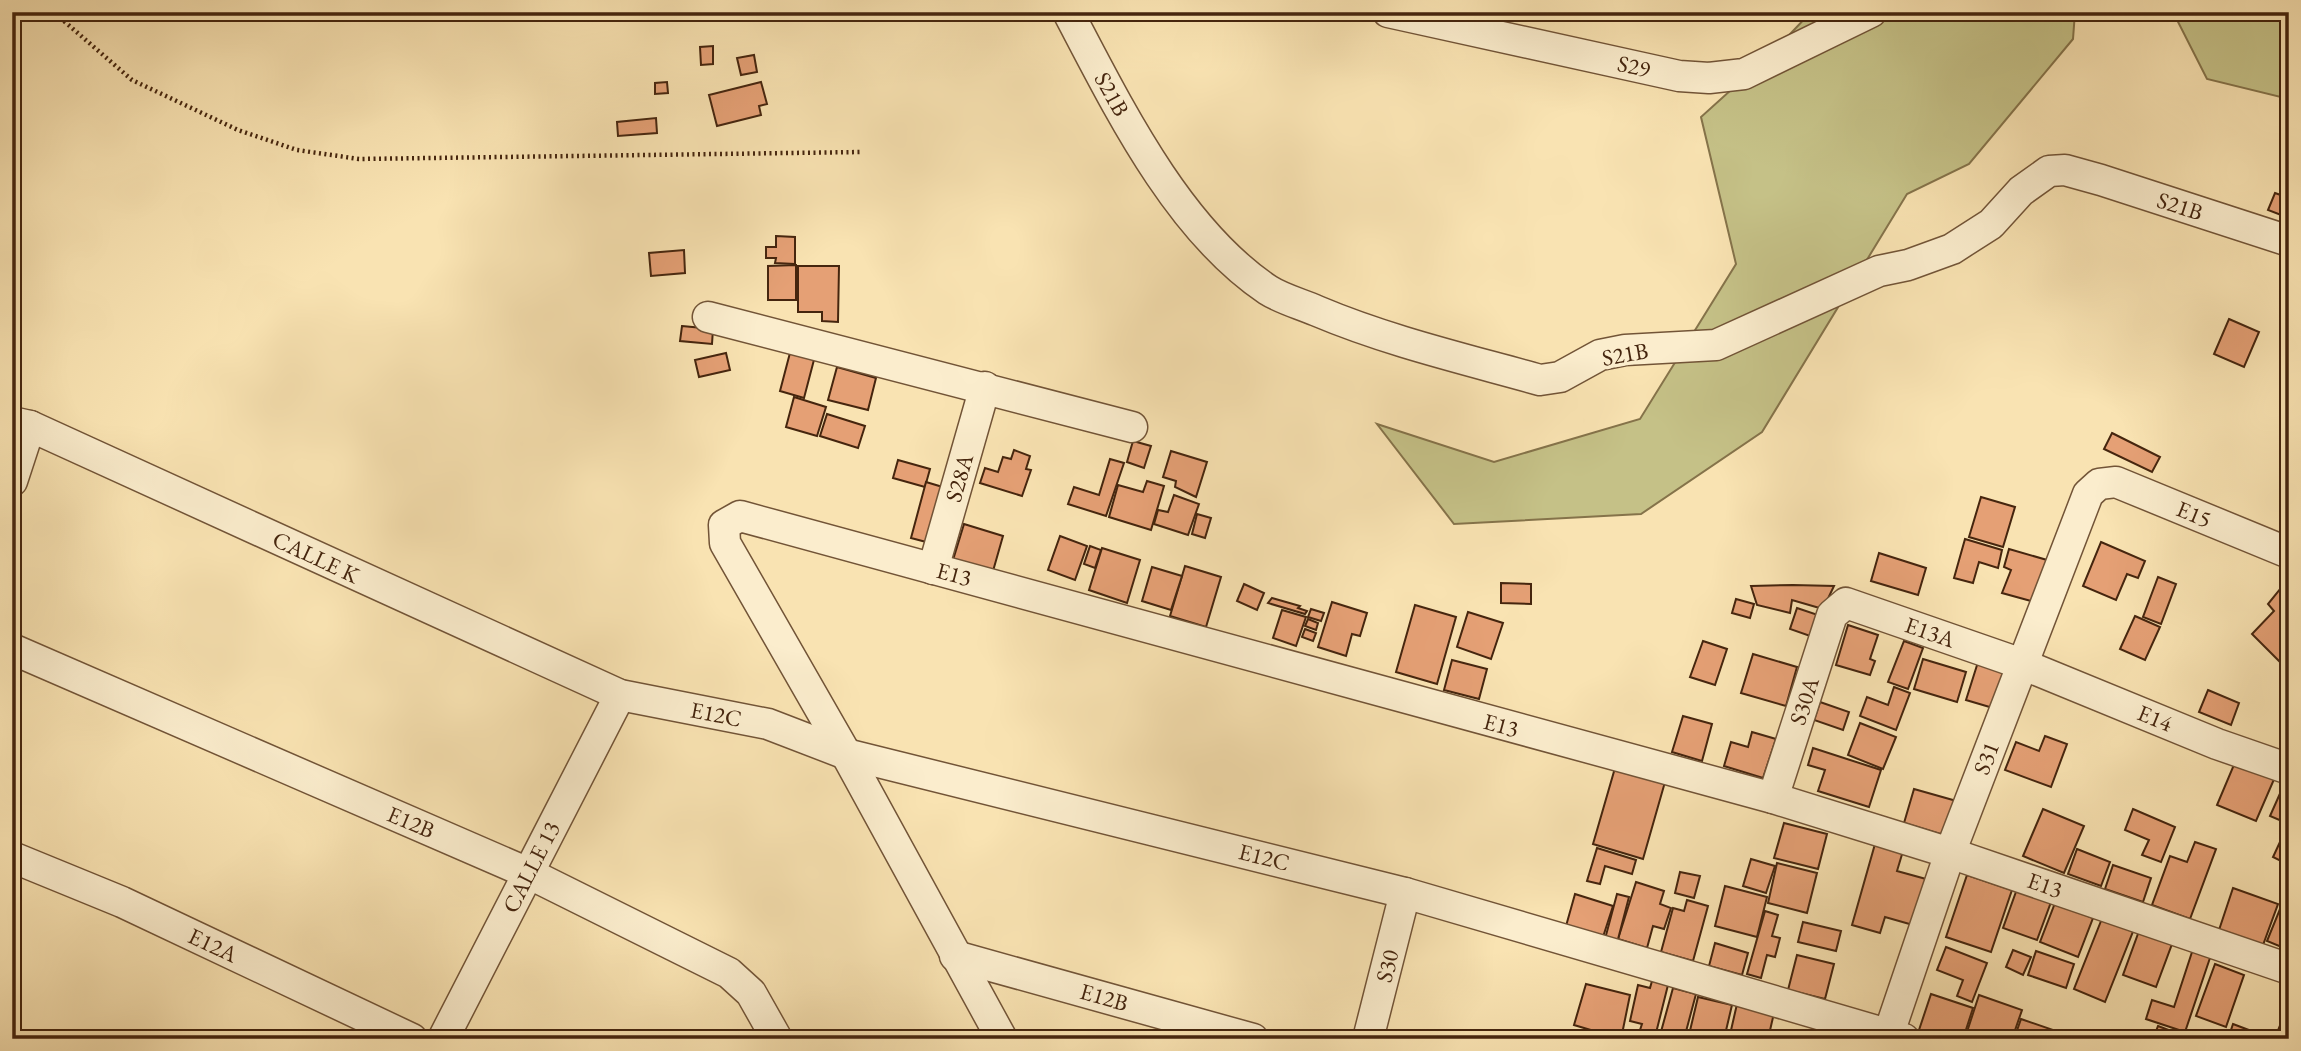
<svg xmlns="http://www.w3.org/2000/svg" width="2301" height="1051" viewBox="0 0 2301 1051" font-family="'EB Garamond',serif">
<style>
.green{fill:#c5c187;stroke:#85734a;stroke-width:2}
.building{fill:#e5a075;stroke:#45250e;stroke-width:2}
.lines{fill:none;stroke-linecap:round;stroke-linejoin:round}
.minor-casing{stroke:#725437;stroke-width:33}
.path{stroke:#45250e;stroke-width:4.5;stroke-dasharray:2 3.5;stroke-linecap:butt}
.minor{stroke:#fbedcd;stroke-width:30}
.labels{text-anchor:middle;stroke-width:7;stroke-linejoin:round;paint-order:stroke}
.street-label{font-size:23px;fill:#45250e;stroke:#fbedcd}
</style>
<rect width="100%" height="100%" fill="#f9e3b2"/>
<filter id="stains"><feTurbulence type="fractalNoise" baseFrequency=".00286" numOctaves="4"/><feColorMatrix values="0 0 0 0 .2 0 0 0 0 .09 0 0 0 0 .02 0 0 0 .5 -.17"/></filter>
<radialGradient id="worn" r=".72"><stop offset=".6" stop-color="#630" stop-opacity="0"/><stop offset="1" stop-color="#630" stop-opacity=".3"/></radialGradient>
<!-- green -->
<g class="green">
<polygon points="1811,12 2075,12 2073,39 1969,164 1907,194 1762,432 1641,514 1454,524 1377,424 1494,462 1640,419 1736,264 1701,117 1773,52"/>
<polygon points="2173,12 2289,12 2289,99 2207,79"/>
</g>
<!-- building -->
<g class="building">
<polygon points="713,46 713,64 701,65 700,47"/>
<polygon points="754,55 757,72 741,75 737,58"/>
<polygon points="667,82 668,93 655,94 655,83"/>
<polygon points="761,82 767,104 759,106 761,115 717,126 709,95"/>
<polygon points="656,118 657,133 618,136 617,122"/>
<polygon points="2275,193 2289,198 2289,218 2268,210"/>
<polygon points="776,236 795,237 795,264 775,263 776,258 766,258 766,247 776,247"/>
<polygon points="684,250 685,273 651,276 649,253"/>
<polygon points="796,265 796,300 768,300 768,266"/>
<polygon points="798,266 839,266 838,322 822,321 822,312 798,312"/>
<polygon points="2229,319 2259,332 2244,367 2214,354"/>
<polygon points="682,326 713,329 712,344 680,341"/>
<polygon points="791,349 815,356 804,398 780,391"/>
<polygon points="726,353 730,370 699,377 695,360"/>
<polygon points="837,367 876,378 868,410 828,400"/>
<polygon points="794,397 826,407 817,436 786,427"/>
<polygon points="827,414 865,426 858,448 820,436"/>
<polygon points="2112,433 2160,457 2152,472 2104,449"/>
<polygon points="1133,441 1151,446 1144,468 1127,462"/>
<polygon points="1014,450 1030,456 1026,469 1031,470 1022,496 980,483 985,468 998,472 1003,457 1011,459"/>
<polygon points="1171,451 1207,462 1196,497 1175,487 1176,481 1163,477"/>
<polygon points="1110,459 1124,463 1106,516 1068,504 1074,487 1099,495"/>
<polygon points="898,460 930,469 925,487 893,478"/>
<polygon points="1147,481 1164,486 1151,530 1109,517 1118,485 1143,492"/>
<polygon points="926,482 946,488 930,543 911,538"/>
<polygon points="1174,495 1199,504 1188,535 1154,524 1158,510 1168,512"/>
<polygon points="1981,497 2015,507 2003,547 1969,537"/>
<polygon points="1197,514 1211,518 1205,538 1192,534"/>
<polygon points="964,524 1003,536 993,571 953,560"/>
<polygon points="1060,536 1087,546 1075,580 1048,570"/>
<polygon points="1965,539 2002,550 1998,568 1979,562 1973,583 1954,578"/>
<polygon points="2101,542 2145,561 2138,578 2127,574 2116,600 2083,586"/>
<polygon points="1090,546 1101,550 1095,568 1084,564"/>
<polygon points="1102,548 1140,560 1127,603 1089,590"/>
<polygon points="2009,549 2047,560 2031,601 2002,593 2011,570 2004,567"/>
<polygon points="1879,553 1926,568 1918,595 1871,581"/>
<polygon points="1185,566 1221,577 1206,627 1170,616"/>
<polygon points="1152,567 1182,576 1171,610 1142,601"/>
<polygon points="2158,577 2176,584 2161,624 2143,617"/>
<polygon points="2289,578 2289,671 2252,634 2274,611 2268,604"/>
<polygon points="1501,583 1531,584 1531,604 1501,603"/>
<polygon points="1244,584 1264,593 1257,610 1237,601"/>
<polygon points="1751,586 1793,585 1834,586 1823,609 1792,600 1790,613 1757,605"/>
<polygon points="1272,598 1300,606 1298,608 1307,611 1305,614 1268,603"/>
<polygon points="1736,599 1754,604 1750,618 1732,613"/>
<polygon points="1332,602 1367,613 1360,636 1352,634 1346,656 1318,647"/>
<polygon points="1415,605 1456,617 1437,684 1396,672"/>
<polygon points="1797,608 1821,616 1813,637 1790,629"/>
<polygon points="1311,609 1324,613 1321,621 1308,617"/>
<polygon points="1282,610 1306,617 1296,646 1273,638"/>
<polygon points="1468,612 1503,623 1491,659 1457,647"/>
<polygon points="2135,616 2160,627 2145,660 2120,649"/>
<polygon points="1308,619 1318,623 1316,630 1305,626"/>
<polygon points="1848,625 1878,635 1870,659 1875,661 1870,675 1836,665"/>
<polygon points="1305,629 1316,633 1313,641 1302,637"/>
<polygon points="1703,641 1727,649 1715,685 1690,677"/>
<polygon points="1904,641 1923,648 1908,689 1888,682"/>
<polygon points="1753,654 1797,667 1786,706 1741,693"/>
<polygon points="1923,659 1966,672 1957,702 1914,689"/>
<polygon points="1452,660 1487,669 1479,699 1444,690"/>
<polygon points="1978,662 2004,671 1993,708 1966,700"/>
<polygon points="1894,687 1910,693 1896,730 1860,716 1867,697 1888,705"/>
<polygon points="2208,690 2239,703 2231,725 2199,712"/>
<polygon points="1820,702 1849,712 1843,730 1814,720"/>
<polygon points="1683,716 1712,724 1702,761 1672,752"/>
<polygon points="1860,723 1896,737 1883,769 1848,755"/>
<polygon points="1752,732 1776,739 1763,778 1724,766 1731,742 1748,747"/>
<polygon points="2045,736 2067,744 2051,787 2005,770 2016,742 2039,751"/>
<polygon points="1813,748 1881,770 1869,807 1818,791 1825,770 1808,765"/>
<polygon points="2236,760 2275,777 2256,821 2217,805"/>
<polygon points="1615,768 1665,782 1643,859 1593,844"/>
<polygon points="2286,780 2289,782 2289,824 2270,816"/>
<polygon points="1914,789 1960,802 1950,837 1904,823"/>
<polygon points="2043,809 2084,826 2064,873 2023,856"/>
<polygon points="2133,809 2175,827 2161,862 2142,855 2149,840 2125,830"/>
<polygon points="1784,823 1827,834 1818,869 1774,858"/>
<polygon points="2195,842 2216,849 2190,919 2152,905 2170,856 2187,862"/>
<polygon points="2280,842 2289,847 2289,865 2273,857"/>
<polygon points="1875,844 1903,851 1897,871 1926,879 1913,925 1885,917 1880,933 1852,925"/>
<polygon points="1597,848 1636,860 1632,874 1605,866 1600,884 1587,881"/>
<polygon points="2077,849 2110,862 2101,886 2068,874"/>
<polygon points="1751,859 1775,866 1766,893 1743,886"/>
<polygon points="1777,863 1817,873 1807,913 1768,903"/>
<polygon points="2113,865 2151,878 2143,902 2105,889"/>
<polygon points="1680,872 1700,876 1694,898 1675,893"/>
<polygon points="1967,875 2012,890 1991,952 1946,937"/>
<polygon points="1636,882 1664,891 1660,904 1671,908 1664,929 1653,926 1647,948 1618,939"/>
<polygon points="1725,886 1767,897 1757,937 1715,926"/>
<polygon points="2289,887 2289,950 2267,941"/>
<polygon points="2233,888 2278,904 2263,945 2219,930"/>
<polygon points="2017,889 2051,902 2037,940 2003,928"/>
<polygon points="1575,894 1613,906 1603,937 1566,926"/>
<polygon points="1617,894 1629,897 1617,943 1605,939"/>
<polygon points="1687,900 1708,906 1693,961 1661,952 1673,908 1684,911"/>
<polygon points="2055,903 2093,918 2078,957 2040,942"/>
<polygon points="1765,911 1778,915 1772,936 1780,938 1775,957 1767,955 1761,978 1747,974"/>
<polygon points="2103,916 2134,929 2105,1002 2074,989"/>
<polygon points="1803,922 1841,931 1836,951 1798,942"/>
<polygon points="2139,931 2172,944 2156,987 2123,975"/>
<polygon points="1715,943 1748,953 1742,975 1709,966"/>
<polygon points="1946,947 1987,963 1972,1002 1957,996 1963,980 1937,970"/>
<polygon points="2193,949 2211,955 2185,1032 2146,1019 2152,1000 2174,1007"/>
<polygon points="2013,950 2031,957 2023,975 2006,967"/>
<polygon points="2036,951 2074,964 2066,988 2028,975"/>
<polygon points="1797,955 1834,964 1825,999 1788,990"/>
<polygon points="2215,964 2244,975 2226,1027 2196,1016"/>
<polygon points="1652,981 1668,985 1655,1037 1639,1033 1642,1024 1630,1021 1638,985 1650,988"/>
<polygon points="1586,984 1630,995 1621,1039 1574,1025"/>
<polygon points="1673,988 1696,994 1684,1039 1659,1039"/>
<polygon points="1931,994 1973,1008 1963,1039 1936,1039 1918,1033"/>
<polygon points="1979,995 2022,1010 2012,1039 1965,1038"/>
<polygon points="1698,997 1732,1005 1724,1039 1688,1039"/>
<polygon points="2289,1003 2289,1039 2278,1039 2275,1038"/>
<polygon points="1737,1004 1774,1013 1768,1039 1729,1039"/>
<polygon points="2021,1019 2059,1032 2056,1039 2014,1039"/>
<polygon points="2233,1024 2270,1038 2270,1039 2228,1039"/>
<polygon points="2158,1026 2182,1035 2181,1039 2153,1039"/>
</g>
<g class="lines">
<!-- minor casing -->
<g class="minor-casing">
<g id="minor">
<path d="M 1068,12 C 1118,107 1177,229 1268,290 C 1282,299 1301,304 1317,311 C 1388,341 1465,359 1540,380 L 1560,377 L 1600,355 L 1625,350 L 1716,345 L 1879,271 L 1908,265 L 1952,249 L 1991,224 L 2021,191 L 2049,171 L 2065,170 L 2101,180 L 2289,241"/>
<polyline points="1388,12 1679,76 1709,78 1744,74 1871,12"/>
<polyline points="708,317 1132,427"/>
<polyline points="12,422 30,426 620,695 768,724 846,754 1405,893 1904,1039"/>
<polyline points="12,481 30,426"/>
<polyline points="933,569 985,387"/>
<polyline points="12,649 528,873 729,973 751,993 777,1039"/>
<polyline points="1773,798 1832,615 1846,603 2022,664 2217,744 2289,769"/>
<polyline points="12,857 122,902 412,1039"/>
<polyline points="955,956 1253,1039"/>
<polyline points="443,1039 620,695"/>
<polyline points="1002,1039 846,754 725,543 724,525 740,516 1773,798 1950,853 2289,969"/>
<polyline points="1368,1039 1405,893"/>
<polyline points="1887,1039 1950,853 2088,494 2099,484 2116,482 2289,553"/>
</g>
</g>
<!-- path -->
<polyline class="path" points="58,12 65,22 132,80 238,130 297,150 359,159 861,152"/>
<!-- minor -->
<use href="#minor" class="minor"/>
</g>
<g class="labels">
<!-- street labels -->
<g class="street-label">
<text transform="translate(1634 66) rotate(12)" y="8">S29</text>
<text transform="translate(1112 94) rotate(61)" y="8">S21B</text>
<text transform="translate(2180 206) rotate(18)" y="8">S21B</text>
<text transform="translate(1625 354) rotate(-10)" y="8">S21B</text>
<text transform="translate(959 478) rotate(-74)" y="8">S28A</text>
<text transform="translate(2194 514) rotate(22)" y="8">E15</text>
<text transform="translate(316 557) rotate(25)" y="8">CALLE K</text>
<text transform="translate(954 574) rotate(15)" y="8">E13</text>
<text transform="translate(1930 632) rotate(19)" y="8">E13A</text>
<text transform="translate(1804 701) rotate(-72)" y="8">S30A</text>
<text transform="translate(716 714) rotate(11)" y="8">E12C</text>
<text transform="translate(2155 718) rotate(22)" y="8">E14</text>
<text transform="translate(1501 725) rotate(15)" y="8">E13</text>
<text transform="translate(1986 758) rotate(-69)" y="8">S31</text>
<text transform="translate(411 822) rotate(23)" y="8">E12B</text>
<text transform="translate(1264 857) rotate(14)" y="8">E12C</text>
<text transform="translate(531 867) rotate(-63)" y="8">CALLE 13</text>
<text transform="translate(2045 885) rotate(19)" y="8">E13</text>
<text transform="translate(213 945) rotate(25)" y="8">E12A</text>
<text transform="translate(1387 966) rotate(-76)" y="8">S30</text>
<text transform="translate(1104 997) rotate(16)" y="8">E12B</text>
</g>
</g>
<!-- margin -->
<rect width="2301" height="1051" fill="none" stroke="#f9e3b2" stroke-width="42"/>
<rect x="14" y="14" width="2273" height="1023" fill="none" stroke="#45250e" stroke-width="3.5"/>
<rect x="21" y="21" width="2259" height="1009" fill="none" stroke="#45250e" stroke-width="2"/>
<rect width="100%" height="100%" filter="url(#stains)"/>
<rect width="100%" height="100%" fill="url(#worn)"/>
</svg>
